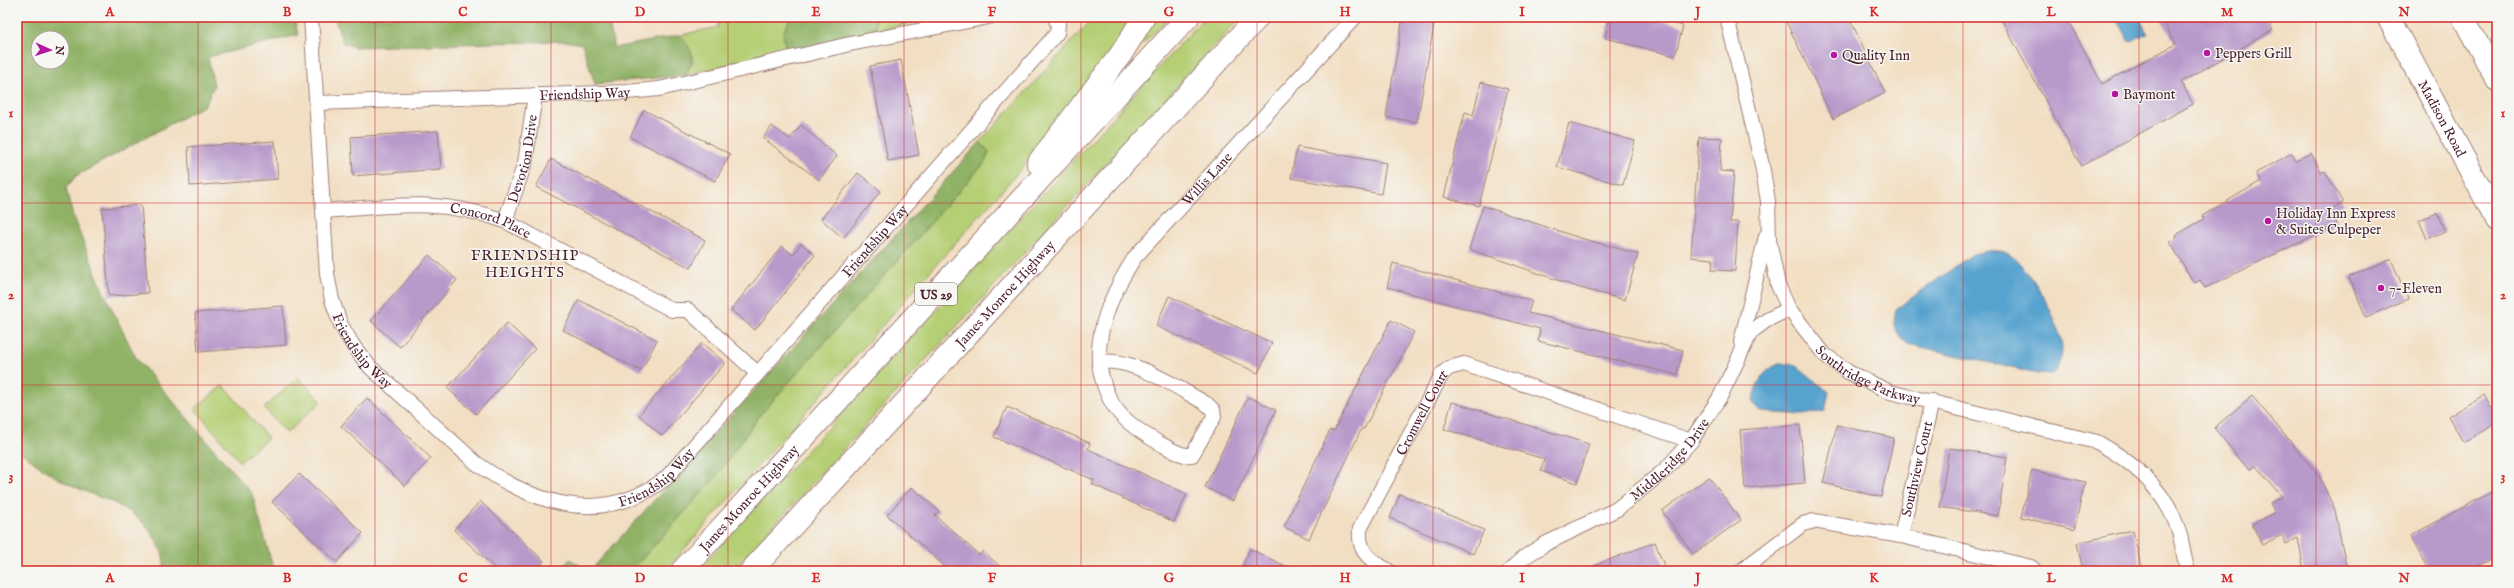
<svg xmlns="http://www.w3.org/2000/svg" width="2514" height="588" viewBox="0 0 2514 588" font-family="'IM FELL English',serif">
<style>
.green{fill:#b5cf75;stroke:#807750}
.forest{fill:#90b266;stroke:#6d6848;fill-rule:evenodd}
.water{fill:#56a3cf;stroke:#50617d}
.building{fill:#b799ca}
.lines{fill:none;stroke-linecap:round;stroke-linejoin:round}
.street-casing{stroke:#9e7f77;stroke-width:16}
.primary-casing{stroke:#9e7f77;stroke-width:24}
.highway-casing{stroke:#9e7f77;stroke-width:24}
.street{stroke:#fff;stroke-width:14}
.primary{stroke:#fff;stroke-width:22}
.highway{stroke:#fff;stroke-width:22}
.grid{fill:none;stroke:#d62828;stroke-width:1;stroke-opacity:0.55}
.poi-dot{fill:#b5179e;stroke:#f6f6f2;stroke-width:1.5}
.labels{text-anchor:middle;stroke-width:3;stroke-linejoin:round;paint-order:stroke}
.shield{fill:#f6f6f2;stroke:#7e6067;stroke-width:1}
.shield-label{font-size:13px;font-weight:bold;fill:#4a1f2b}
.poi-label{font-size:14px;fill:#4a1f2b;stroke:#f6f6f2;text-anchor:start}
.street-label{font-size:14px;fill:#4a1f2b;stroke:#f6f6f2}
.neighbourhood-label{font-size:15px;letter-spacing:1px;fill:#4a1f2b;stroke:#f6f6f2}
.neatline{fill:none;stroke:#d62828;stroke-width:1.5}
.grid-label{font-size:13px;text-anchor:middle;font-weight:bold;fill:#d62828}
</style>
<rect width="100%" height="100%" fill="#f6f6f2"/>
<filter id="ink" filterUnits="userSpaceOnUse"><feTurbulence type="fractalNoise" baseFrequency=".025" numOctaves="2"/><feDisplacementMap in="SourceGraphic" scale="8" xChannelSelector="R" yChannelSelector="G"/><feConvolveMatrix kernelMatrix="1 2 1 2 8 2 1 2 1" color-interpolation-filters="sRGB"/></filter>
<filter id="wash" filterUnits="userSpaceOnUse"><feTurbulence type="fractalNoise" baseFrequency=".012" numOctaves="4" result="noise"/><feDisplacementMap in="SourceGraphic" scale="16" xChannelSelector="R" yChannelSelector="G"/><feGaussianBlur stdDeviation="0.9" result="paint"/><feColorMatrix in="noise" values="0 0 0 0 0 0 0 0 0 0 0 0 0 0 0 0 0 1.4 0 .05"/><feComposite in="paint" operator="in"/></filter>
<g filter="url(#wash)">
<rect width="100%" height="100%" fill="#f2dfc3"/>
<!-- green -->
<g class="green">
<polygon points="717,17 791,17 783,33 786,52 685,75 693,62 680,35 718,27"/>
<polygon points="876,17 902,17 902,25 875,31"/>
<polygon points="1094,17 1138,17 1037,151 665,571 631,571 716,477 760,415 985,162 989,152 980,142"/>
<polygon points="1153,17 1170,17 1142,44 1137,43"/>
<polygon points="1205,17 1241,17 732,571 697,571"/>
<polygon points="298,377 321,401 287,433 264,408"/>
<polygon points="223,385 268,438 240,462 195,409"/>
</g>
<!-- forest -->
<g class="forest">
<path d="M 17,17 L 294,17 L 298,35 L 208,57 L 214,86 L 205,105 L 76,176 L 66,188 L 73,217 L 104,293 L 136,358 L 252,494 L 274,571 L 163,571 C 166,561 162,551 157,542 C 136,503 101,501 65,482 C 47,473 32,461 17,449 ZM 38,38 L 62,38 L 62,62 L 38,62 Z"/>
<path d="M 334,17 L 608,17 L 614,48 L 680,35 C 693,53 697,54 685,75 L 595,84 L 582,44 L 565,41 L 355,47 L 343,43 Z"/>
<polygon points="791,17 876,17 875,31 786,52 783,33"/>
<polygon points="902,17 937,17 902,25"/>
<polygon points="980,142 989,152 985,162 760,415 716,477 631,571 590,571"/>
<polygon points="570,559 589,571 558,571"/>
</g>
<!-- water -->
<g class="water">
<polygon points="2115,17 2139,17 2147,33 2129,42"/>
<path d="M 1988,251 C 1993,251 1999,250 2004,252 C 2028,260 2062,324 2062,349 C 2062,358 2057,368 2052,375 L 2038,374 L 1908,344 C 1895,333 1892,326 1896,309 L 1973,254 Z"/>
<path d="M 1781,363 L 1796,365 L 1829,392 L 1825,411 L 1803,415 L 1762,412 L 1753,403 C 1754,385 1764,369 1781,363 Z"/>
</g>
<g id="blocks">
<!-- building -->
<g class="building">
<polygon points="1403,17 1435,19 1417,122 1386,117"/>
<polygon points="1610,17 1650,17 1683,26 1675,56 1605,38"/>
<polygon points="1784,17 1849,17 1885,93 1833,119"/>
<polygon points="2000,17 2066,17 2102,84 2176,44 2160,17 2265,17 2273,30 2181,82 2193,104 2081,166"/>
<polygon points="901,60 919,155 888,161 870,66"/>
<polygon points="1481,82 1508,89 1479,206 1444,197 1465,112 1473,115"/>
<polygon points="644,110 730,154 715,181 630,137"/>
<polygon points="1569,123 1635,141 1623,185 1557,167"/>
<polygon points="801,125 837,156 819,180 763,138 772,126 790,139"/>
<polygon points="438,131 441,169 353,176 351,137"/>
<polygon points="1699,137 1722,138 1720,171 1734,172 1730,222 1738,222 1735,271 1712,270 1713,259 1691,257"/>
<polygon points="275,141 278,179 190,186 188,147"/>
<polygon points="1297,147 1386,163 1381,194 1291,178"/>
<polygon points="2292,153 2296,160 2311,153 2321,172 2325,171 2343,203 2331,210 2337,224 2205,288 2200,280 2194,283 2170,242 2177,238 2176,235 2204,219 2202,216 2261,181 2256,173"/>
<polygon points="551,159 705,240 691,268 536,187"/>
<polygon points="858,173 881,191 843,238 821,219"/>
<polygon points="141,205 148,293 109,296 102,208"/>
<polygon points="1483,206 1580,238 1638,254 1625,300 1580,288 1469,249"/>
<polygon points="2437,213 2445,231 2427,239 2419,220"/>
<polygon points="801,243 815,255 755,330 731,310 782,246 793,255"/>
<polygon points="429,255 457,280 400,347 371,321"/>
<polygon points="2391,259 2408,299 2366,317 2349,277"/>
<polygon points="1393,263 1532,301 1528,313 1683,350 1677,375 1538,341 1540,329 1387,287"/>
<polygon points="1169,296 1272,343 1258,373 1156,326"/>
<polygon points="579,300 657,340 641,371 563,330"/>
<polygon points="283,306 286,345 198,352 195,313"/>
<polygon points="1391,320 1414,332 1364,429 1362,428 1309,539 1284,527 1330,430 1334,431"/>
<polygon points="507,323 535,349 476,414 447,388"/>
<polygon points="702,343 725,363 662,436 639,415"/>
<polygon points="2484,395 2497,418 2497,423 2463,442 2448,416"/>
<polygon points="2252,396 2319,476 2335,510 2347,571 2304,571 2298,538 2286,544 2282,535 2262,545 2252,524 2275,513 2270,503 2282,497 2255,465 2249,470 2214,428"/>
<polygon points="1248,397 1276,410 1233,501 1205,487"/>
<polygon points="367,398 431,458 405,486 341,426"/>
<polygon points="1452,402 1589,444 1577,483 1541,471 1544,459 1444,429"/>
<polygon points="1007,407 1090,443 1088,449 1187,494 1174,522 1092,484 1094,480 994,437"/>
<polygon points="1800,425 1805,483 1745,488 1740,430"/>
<polygon points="1837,425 1894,438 1881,497 1823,483"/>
<polygon points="1949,448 2007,457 1998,516 1940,507"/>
<polygon points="2032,470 2085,482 2074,530 2021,517"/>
<polygon points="299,474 363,533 337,562 272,502"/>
<polygon points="1709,477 1741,520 1693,554 1662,511"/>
<polygon points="912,487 939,511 935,515 979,555 983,551 1005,571 950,571 887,515"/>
<polygon points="2497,489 2497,556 2469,571 2429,571 2410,536"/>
<polygon points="1400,494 1484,530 1473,554 1390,518"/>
<polygon points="480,501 544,561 535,571 498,571 454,530"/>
<polygon points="2133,530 2142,571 2083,571 2077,543"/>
<polygon points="1655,542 1666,571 1583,571 1583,570"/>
<polygon points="1250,549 1296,571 1240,571"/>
</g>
</g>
</g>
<g filter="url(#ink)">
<use href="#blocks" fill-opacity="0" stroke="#9e7f77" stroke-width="1"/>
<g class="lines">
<!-- street casing -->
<g class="street-casing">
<g id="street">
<path id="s1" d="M 311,17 L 327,274 L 332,300 L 341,325 L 354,347 L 370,367 L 476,463 C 535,505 603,527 666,478 L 1057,33 L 1058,25 L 1055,17"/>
<path id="s2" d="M 1727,17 L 1762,165 L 1768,201 L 1769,240 L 1778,285 L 1789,309 L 1825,355 L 1848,372 L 1890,392 L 2097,442 C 2133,462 2165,489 2178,529 C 2183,543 2183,557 2188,571"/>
<path id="s3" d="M 317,103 L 627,92 L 659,89 L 850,44 L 989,17"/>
<path id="s4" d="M 324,211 C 392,206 439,197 505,221 L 672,310 L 688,310 L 757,373"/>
<path id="s5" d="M 505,221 L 525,163 L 535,95"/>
<polyline points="1741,342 1766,236"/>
<path id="s6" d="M 1099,362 C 1097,324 1115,288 1135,257 L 1355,17"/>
<path d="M 1099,362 C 1134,357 1177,388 1207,404 L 1213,410 L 1214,417 L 1192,455 C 1182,457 1170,449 1161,444 C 1124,423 1105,407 1099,362 Z"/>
<path id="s7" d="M 1901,536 L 1932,401"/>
<path id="s8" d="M 1389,571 C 1370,560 1358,553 1360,529 L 1442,374 L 1449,368 L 1464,364 L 1691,441"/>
<path id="s9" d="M 1509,571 L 1523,558 L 1545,544 L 1617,509 L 1665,470 L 1691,441 L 1720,397 L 1751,332 L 1767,320 L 1789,309"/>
<polyline points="1741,571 1803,524 1814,521 1901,536 2031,567 2035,571"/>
</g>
</g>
<!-- primary casing -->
<g class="primary-casing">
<g id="primary">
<path id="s10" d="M 2388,17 L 2497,220"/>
<polyline points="2463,17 2497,80"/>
</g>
</g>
<!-- highway casing -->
<g class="highway-casing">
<g id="highway">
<polyline points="1038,163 1121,54 1144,17"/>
<path id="s11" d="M 682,571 L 1188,17"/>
<path id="s12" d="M 751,571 L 1258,17"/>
</g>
</g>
<!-- street -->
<use href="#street" class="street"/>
<!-- primary -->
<use href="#primary" class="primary"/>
<!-- highway -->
<use href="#highway" class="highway"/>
</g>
</g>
<!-- grid -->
<path class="grid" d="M 198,17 L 198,571M 375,17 L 375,571M 551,17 L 551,571M 728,17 L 728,571M 904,17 L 904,571M 1081,17 L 1081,571M 1257,17 L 1257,571M 1433,17 L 1433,571M 1610,17 L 1610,571M 1786,17 L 1786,571M 1963,17 L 1963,571M 2139,17 L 2139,571M 2316,17 L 2316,571M 17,203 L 2497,203M 17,385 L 2497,385"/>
<!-- markers -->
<g class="poi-dot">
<circle cx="2207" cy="53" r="4"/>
<circle cx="1834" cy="55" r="4"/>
<circle cx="2115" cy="94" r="4"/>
<circle cx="2268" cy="221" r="4"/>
<circle cx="2381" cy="288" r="4"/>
</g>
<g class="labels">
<!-- shield labels -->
<rect class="shield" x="915" y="283" width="42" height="22" rx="3"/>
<g class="shield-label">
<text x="936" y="299">US 29</text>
</g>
<!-- poi labels -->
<g class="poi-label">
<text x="2215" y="58">Peppers Grill</text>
<text x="1842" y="60">Quality Inn</text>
<text x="2123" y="99">Baymont</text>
<text x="2276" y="218">Holiday Inn Express<tspan x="2276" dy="16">&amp; Suites Culpeper</tspan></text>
<text x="2389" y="293">7-Eleven</text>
</g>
<!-- street labels -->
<g class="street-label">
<text dy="5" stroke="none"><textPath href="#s3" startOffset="268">Friendship Way</textPath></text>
<text dy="5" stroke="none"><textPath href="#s10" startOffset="115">Madison Road</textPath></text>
<text dy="5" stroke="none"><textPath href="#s5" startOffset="65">Devotion Drive</textPath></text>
<text dy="5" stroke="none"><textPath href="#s6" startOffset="219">Willis Lane</textPath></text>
<text dy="5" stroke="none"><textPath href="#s4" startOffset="169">Concord Place</textPath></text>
<text dy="5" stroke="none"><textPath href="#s1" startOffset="1027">Friendship Way</textPath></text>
<text dy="5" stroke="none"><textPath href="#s12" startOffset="376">James Monroe Highway</textPath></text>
<text dy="5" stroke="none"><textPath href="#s1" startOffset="344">Friendship Way</textPath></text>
<text dy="5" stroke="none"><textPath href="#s2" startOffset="406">Southridge Parkway</textPath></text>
<text dy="5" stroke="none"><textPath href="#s8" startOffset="187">Cromwell Court</textPath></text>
<text dy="5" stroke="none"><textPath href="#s9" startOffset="198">Middleridge Drive</textPath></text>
<text dy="5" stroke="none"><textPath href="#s7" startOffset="69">Southview Court</textPath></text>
<text dy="5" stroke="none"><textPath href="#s1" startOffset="703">Friendship Way</textPath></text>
<text dy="5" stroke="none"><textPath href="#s11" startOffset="99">James Monroe Highway</textPath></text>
</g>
<!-- neighbourhood labels -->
<g class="neighbourhood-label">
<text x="525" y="260">FRIENDSHIP<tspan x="525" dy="17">HEIGHTS</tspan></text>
</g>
</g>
<!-- margin -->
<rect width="2514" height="588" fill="none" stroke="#f6f6f2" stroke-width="44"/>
<!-- north arrow -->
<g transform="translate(50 50) rotate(93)"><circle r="19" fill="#f6f6f2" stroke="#b1a0a2"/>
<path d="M0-3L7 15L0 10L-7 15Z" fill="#b5179e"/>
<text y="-6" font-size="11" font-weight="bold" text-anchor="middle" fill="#4a1f2b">N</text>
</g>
<rect x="22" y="22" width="2470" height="544" class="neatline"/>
<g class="grid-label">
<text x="110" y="16">A</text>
<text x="287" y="16">B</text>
<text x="463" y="16">C</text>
<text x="640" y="16">D</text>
<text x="816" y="16">E</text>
<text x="992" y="16">F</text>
<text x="1169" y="16">G</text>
<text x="1345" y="16">H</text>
<text x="1522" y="16">I</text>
<text x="1698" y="16">J</text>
<text x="1874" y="16">K</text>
<text x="2051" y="16">L</text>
<text x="2227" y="16">M</text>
<text x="2404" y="16">N</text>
<text x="11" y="117">1</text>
<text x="2503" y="117">1</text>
<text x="11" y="299">2</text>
<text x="2503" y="299">2</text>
<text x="11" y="480">3</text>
<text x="2503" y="480">3</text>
<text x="110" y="582">A</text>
<text x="287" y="582">B</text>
<text x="463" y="582">C</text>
<text x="640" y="582">D</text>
<text x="816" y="582">E</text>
<text x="992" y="582">F</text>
<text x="1169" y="582">G</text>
<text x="1345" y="582">H</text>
<text x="1522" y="582">I</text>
<text x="1698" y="582">J</text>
<text x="1874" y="582">K</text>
<text x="2051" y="582">L</text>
<text x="2227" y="582">M</text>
<text x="2404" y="582">N</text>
</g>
</svg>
